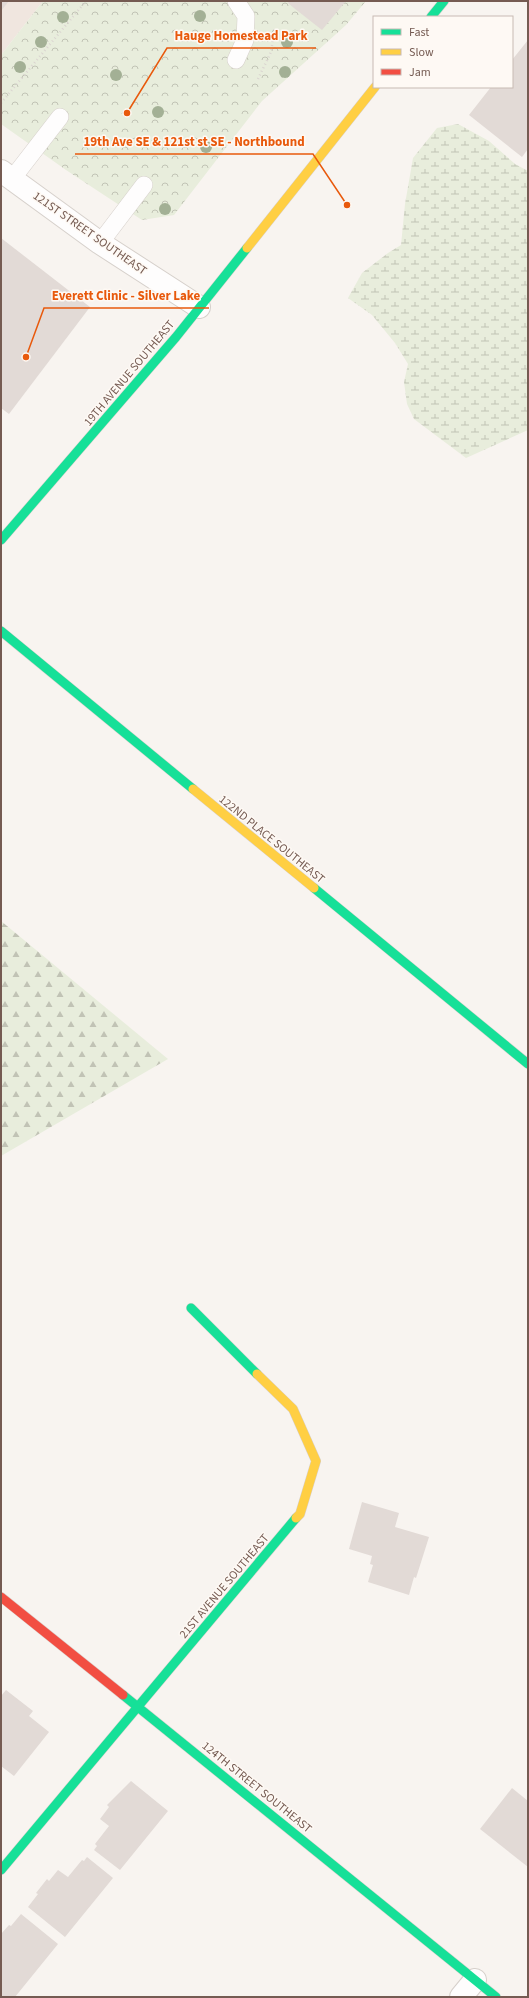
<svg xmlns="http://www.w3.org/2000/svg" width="529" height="1998" viewBox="0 0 529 1998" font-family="'Source Sans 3',sans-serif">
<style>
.residential{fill:#f0e6df}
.forest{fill:url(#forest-firs)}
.wetland{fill:url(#wetland-marsh)}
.park{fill:url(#park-crowns)}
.building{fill:#e2dad6}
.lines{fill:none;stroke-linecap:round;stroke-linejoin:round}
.lane-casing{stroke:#d6d0cb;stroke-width:18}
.street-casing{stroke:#d6d0cb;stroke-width:24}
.fast-casing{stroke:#d8d0cc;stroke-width:10}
.slow-casing{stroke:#d8d0cc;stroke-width:10}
.jam-casing{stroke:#d8d0cc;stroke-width:10}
.path{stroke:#dad4d0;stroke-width:2.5;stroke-dasharray:1 3;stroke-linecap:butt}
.lane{stroke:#fefdfd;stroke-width:17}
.street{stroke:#fefdfd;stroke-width:22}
.fast{stroke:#16e098;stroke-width:9}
.slow{stroke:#ffcf43;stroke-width:9}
.jam{stroke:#f24e42;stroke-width:9}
.tree{fill:#a3b095}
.labels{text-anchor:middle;stroke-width:3;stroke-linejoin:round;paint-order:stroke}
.street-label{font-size:12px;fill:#755b52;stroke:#fef9f4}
.leader{fill:none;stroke:#e8590c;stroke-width:1.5}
.callout-dot{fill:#e8590c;stroke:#fef9f4;stroke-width:1.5}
.callout-label{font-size:13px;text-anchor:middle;font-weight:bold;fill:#e8590c;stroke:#fef9f4;stroke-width:3;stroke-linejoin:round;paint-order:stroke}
</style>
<defs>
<pattern id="forest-firs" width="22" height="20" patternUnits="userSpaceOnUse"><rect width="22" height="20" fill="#e8eddc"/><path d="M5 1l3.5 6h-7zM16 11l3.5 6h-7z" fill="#c1c3b5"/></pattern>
<pattern id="wetland-marsh" width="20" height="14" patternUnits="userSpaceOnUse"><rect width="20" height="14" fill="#e8eddc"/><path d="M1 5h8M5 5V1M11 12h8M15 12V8" fill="none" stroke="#c1c3b5"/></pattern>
<pattern id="park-crowns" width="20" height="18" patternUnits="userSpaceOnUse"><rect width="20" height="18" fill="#e8eddc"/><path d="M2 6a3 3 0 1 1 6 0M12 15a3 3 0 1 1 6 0" fill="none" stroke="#c1c3b5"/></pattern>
</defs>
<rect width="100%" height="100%" fill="#f8f4f0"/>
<!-- residential -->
<polygon class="residential" points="1,1 43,1 1,55"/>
<!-- forest -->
<polygon class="forest" points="1,921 168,1059 1,1156"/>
<!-- wetland -->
<polygon class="wetland" points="458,124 489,141 515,164 528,171 528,430 466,458 414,419 407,404 404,382 408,364 395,343 372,315 348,298 362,273 388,253 401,245 405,204 413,158 437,128"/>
<!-- park -->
<polygon class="park" points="43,1 366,1 346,25 262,101 174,215 142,220 66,170 1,124 1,55"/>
<!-- building -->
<g class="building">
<polygon points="1,1 9,1 1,11"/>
<polygon points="289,1 346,1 322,30 294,8 288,3"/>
<polygon points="528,40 528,149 522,157 469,115 491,87 512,87 512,60"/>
<polygon points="1,238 90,307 9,414 1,408"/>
<polygon points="362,1502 399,1513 395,1527 429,1537 416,1578 414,1577 409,1595 368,1582 373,1565 370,1564 372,1556 349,1549"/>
<polygon points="6,1690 33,1711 29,1716 49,1732 14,1776 1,1766 1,1696"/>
<polygon points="131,1781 168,1811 120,1870 94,1850 97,1846 95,1844 109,1826 100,1819 109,1807 107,1805"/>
<polygon points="512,1788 528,1801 528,1867 480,1829"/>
<polygon points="87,1857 113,1878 65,1937 28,1907 38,1894 36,1893 47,1879 49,1881 58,1870 68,1877 82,1860 84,1861"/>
<polygon points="21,1914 58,1944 15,1997 3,1997 1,1995 1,1934 9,1925 11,1926"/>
</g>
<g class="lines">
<!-- lane casing -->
<g class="lane-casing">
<g id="lane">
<polyline points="236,60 245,40 246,16 236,1"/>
<polyline points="12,179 60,117"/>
<polyline points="100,243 144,185"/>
</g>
</g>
<!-- street casing -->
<g class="street-casing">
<g id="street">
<polyline points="1,171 100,243 199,307"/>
<polyline points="461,1997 475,1980"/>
</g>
</g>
<!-- fast casing -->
<g class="fast-casing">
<g id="fast">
<polyline points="431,17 444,1"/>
<polyline points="1,540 176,337 247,248"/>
<polyline points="1,631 193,789"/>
<polyline points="314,888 528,1064"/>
<polyline points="191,1308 257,1374"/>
<polyline points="123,1695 496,1997"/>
<polyline points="1,1870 296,1518"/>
</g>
</g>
<!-- slow casing -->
<g class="slow-casing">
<g id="slow">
<polyline points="247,248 375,87"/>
<polyline points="193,789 314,888"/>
<polyline points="257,1374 293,1409 316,1461 300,1514 296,1518"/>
</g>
</g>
<!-- jam casing -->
<g class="jam-casing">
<polyline id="jam" points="1,1597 123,1695"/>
</g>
<!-- path -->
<g class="path">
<polyline points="258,79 271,52 275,27"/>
<polyline points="1,103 86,1"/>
</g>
<!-- lane -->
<use href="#lane" class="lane"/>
<!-- street -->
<use href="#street" class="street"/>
<!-- fast -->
<use href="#fast" class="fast"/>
<!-- slow -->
<use href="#slow" class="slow"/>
<!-- jam -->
<use href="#jam" class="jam"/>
</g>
<!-- trees -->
<g class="tree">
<circle cx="200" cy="16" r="6"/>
<circle cx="63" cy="17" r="6"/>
<circle cx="41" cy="42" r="6"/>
<circle cx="287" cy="42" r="6"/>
<circle cx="20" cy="67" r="6"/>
<circle cx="285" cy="72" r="6"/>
<circle cx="116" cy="75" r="6"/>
<circle cx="158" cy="112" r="6"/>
<circle cx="206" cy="147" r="6"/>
<circle cx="165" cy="209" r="6"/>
</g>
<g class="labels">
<!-- street labels -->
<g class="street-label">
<text transform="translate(90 233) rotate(35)" y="4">121ST STREET SOUTHEAST</text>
<text transform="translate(129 373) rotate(-50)" y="4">19TH AVENUE SOUTHEAST</text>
<text transform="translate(272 839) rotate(39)" y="4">122ND PLACE SOUTHEAST</text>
<text transform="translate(224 1586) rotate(-50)" y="4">21ST AVENUE SOUTHEAST</text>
<text transform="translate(257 1787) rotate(39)" y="4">124TH STREET SOUTHEAST</text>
</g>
</g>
<!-- callouts -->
<path class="leader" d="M127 113L167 48H316M347 205L313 154H75M26 357L44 308H209"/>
<g class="callout-dot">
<circle cx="127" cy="113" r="4"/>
<circle cx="347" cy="205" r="4"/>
<circle cx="26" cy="357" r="4"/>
</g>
<g class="callout-label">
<text x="241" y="40">Hauge Homestead Park</text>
<text x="194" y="146">19th Ave SE &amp; 121st st SE - Northbound</text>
<text x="126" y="300">Everett Clinic - Silver Lake</text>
</g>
<!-- border -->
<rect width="529" height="1998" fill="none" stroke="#755b52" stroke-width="4"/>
<!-- legend -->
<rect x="373" y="16" width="140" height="72" fill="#fef9f4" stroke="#c7bab3"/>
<rect x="381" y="29" width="20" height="6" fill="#16e098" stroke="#c7bab3"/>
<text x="409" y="36" font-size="12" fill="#755b52">Fast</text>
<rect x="381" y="49" width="20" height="6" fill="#ffcf43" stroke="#c7bab3"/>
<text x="409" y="56" font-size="12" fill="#755b52">Slow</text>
<rect x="381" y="69" width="20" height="6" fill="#f24e42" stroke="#c7bab3"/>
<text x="409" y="76" font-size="12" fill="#755b52">Jam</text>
</svg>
